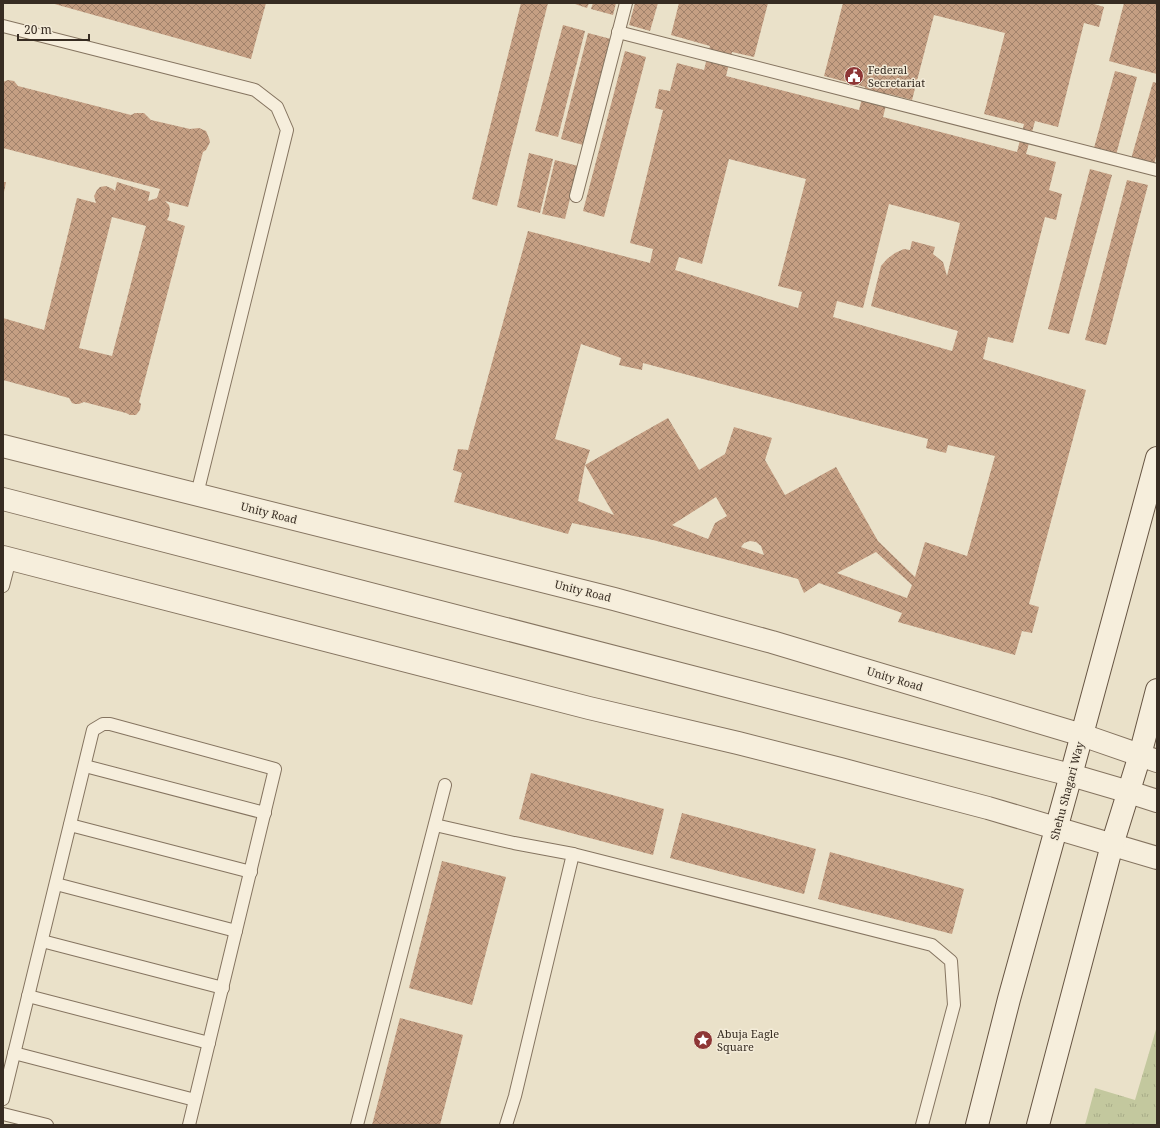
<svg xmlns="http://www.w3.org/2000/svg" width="1160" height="1128" viewBox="0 0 1160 1128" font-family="'Noto Serif',serif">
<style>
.grass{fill:url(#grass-tufts)}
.building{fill:url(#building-cross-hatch);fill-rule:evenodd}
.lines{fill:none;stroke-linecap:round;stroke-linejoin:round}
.service-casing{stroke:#857460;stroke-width:14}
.minor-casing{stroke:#857460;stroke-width:24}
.tertiary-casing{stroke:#857460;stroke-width:24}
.secondary-casing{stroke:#675543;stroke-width:24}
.service{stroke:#f6eedc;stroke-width:12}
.minor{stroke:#f6eedc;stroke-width:22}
.tertiary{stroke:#f6eedc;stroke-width:22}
.secondary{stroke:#f6eedc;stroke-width:22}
.labels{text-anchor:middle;stroke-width:3;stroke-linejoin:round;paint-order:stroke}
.poi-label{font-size:11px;fill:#372c22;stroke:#f3ebd8;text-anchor:start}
.street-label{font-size:11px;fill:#372c22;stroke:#f3ebd8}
</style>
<defs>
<pattern id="grass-tufts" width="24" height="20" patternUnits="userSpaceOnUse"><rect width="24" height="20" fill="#c3c89e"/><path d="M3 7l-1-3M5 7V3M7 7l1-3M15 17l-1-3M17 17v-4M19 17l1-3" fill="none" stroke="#a8ac88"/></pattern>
<pattern id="building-cross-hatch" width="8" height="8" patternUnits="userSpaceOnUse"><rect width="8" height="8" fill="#c59f83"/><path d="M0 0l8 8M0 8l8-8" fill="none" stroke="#a1826b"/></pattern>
</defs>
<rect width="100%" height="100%" fill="#eae1c9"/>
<!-- grass -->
<polygon class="grass" points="1157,1026 1157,1125 1085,1125 1095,1088 1135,1100"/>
<!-- building -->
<g class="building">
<polygon points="51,3 266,3 251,59"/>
<polygon points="521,3 548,3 497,206 472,199"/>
<polygon points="572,3 589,3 587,8"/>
<polygon points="593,3 616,3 613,15 591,9"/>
<polygon points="635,3 658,3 650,31 629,25"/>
<path d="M 679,3 L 768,3 L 754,57 L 732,52 L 726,76 L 859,110 L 865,87 L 824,76 L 843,3 L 1091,3 L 1104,7 L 1099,27 L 1084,23 L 1058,127 L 1035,121 L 1026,154 L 1056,162 L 1049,190 L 1062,194 L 1056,220 L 1045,217 L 1013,343 L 988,337 L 983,359 L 1086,390 L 1029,604 L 1039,607 L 1032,633 L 1022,631 L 1015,655 L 898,622 L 902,613 L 819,583 L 804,593 L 798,579 L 653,540 L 572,523 L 568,534 L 454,502 L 462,473 L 453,470 L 458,449 L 468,450 L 528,231 L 650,263 L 653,249 L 630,243 L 663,110 L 655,108 L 659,89 L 670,91 L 677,63 L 704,70 L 710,46 L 671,35 ZM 934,15 L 1005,33 L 984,114 L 1024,124 L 1017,152 L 883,117 L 889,94 L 912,100 ZM 729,159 L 806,179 L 778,286 L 802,292 L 798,308 L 675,270 L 679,257 L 702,264 ZM 889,204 L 960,223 L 947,276 L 943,262 L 933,254 L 935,247 L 912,241 L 910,250 L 904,249 L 895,253 L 887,259 L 881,266 L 871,306 L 958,331 L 952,351 L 833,317 L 837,301 L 863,308 ZM 581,344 L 621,358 L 619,365 L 642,370 L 643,363 L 928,439 L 926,448 L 946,453 L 948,445 L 995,456 L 967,556 L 925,542 L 915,577 L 878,541 L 836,467 L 785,495 L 765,460 L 772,438 L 734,427 L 725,454 L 699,470 L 668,418 L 585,465 L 590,450 L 555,439 ZM 585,465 L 614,515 L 578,501 ZM 716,497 L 727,516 L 715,523 L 708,539 L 672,525 ZM 750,541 L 756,542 L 761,546 L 764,555 L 741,547 L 744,543 ZM 876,552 L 912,585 L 907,598 L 837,573 Z"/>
<polygon points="1124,3 1157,3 1157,74 1109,61"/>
<polygon points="563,25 585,31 558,137 535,131"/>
<polygon points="588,33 611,39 583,145 561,139"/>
<polygon points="625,51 646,57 604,217 583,211"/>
<polygon points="1115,71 1137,77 1116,155 1094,148"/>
<path d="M 8,80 L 14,81 L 18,86 L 131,115 L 135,113 L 144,113 L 151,120 L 190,129 L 199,128 L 206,131 L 209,138 L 210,142 L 206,150 L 203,152 L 188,207 L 165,201 L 169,205 L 170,209 L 169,216 L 167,220 L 185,226 L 139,402 L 141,404 L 140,410 L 136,415 L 130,415 L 126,413 L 84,402 L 79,404 L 75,404 L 72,403 L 69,398 L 3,380 L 3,318 L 44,330 L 77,198 L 96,203 L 94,196 L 97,190 L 100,187 L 106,186 L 113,189 L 115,191 L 117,182 L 150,192 L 148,201 L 157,198 L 160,189 L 3,148 L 3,82 ZM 112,217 L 146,226 L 112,356 L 79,348 Z"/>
<polygon points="1153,82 1157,83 1157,153 1154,165 1131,159"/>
<polygon points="529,153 553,159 540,213 517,207"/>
<polygon points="555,160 578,166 565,219 542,214"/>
<polygon points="1090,169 1112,175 1069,334 1048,329"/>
<polygon points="1127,180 1148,185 1106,345 1085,340"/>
<polygon points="3,182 6,182 4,192 3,192"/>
<polygon points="531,773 664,809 653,855 519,819"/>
<polygon points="682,813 816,849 804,894 670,858"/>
<polygon points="830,852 964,889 952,934 818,899"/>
<polygon points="442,861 506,877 472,1005 409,988"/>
<polygon points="400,1018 463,1035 440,1125 372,1125"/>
</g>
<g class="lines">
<!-- service casing -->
<g class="service-casing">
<g id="service">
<polyline points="3,26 255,90 277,107 287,130 197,494"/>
<polyline points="618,32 1157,170"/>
<polyline points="576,196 626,3"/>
<polyline points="3,586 10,559"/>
<polyline points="85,766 265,813"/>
<polyline points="70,825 251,872"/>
<polyline points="435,825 514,843 573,854 515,1096 506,1125"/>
<polyline points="573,854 932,945 951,961 954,1005 922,1125"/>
<polyline points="56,884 236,931"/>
<polyline points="42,941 223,988"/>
<polyline points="28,996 209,1043"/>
<polyline points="14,1053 195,1100"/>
<polyline points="3,1099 93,730 103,724 110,724 275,769 189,1125"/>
<polyline points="3,1114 47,1125"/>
<polyline points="357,1125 445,785"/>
</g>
</g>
<!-- minor casing -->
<g class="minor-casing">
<polyline id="minor" points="3,499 1071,775 1129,792 1157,801"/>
</g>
<!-- tertiary casing -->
<g class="tertiary-casing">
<g id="tertiary">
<polyline points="3,446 614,599 772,642 1082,735 1157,761"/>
<polyline points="3,557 589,708 738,743 840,769 988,808 1157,858"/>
</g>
</g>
<!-- secondary casing -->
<g class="secondary-casing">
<g id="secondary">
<polyline points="977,1125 1009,999 1071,775 1157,458"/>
<polyline points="1038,1125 1112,845 1140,755 1157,690"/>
</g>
</g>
<!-- service -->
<use href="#service" class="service"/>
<!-- minor -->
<use href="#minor" class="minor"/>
<!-- tertiary -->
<use href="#tertiary" class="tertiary"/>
<!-- secondary -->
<use href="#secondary" class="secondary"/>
</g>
<!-- icons -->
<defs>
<g id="civic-disc" transform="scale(1)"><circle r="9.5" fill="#8e3636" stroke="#f3ebd8"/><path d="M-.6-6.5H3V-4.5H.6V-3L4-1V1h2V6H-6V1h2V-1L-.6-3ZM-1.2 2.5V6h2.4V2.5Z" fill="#fff"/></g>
<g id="sight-disc" transform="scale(1)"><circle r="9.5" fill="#8e3636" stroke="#f3ebd8"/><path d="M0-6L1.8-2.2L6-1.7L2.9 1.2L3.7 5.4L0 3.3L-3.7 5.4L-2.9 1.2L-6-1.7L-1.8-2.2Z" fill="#fff"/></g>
</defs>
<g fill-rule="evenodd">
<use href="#civic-disc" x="854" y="76"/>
<use href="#sight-disc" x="703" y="1040"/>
</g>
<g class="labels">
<!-- poi labels -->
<g class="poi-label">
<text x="868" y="74">Federal<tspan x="868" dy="13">Secretariat</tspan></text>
<text x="717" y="1038">Abuja Eagle<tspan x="717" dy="13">Square</tspan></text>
</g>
<!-- street labels -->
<g class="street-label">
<text transform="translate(269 513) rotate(14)" y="4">Unity Road</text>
<text transform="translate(583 591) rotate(14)" y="4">Unity Road</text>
<text transform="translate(895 679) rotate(17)" y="4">Unity Road</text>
<text transform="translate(1067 791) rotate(-75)" y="4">Shehu Shagari Way</text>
</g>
</g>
<!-- border -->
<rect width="1160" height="1128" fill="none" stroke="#372c22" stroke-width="8"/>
<!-- scale -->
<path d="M18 34v6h71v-6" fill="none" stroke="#372c22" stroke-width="2"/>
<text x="24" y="34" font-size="12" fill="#372c22" stroke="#f3ebd8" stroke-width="3" paint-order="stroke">20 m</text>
</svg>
